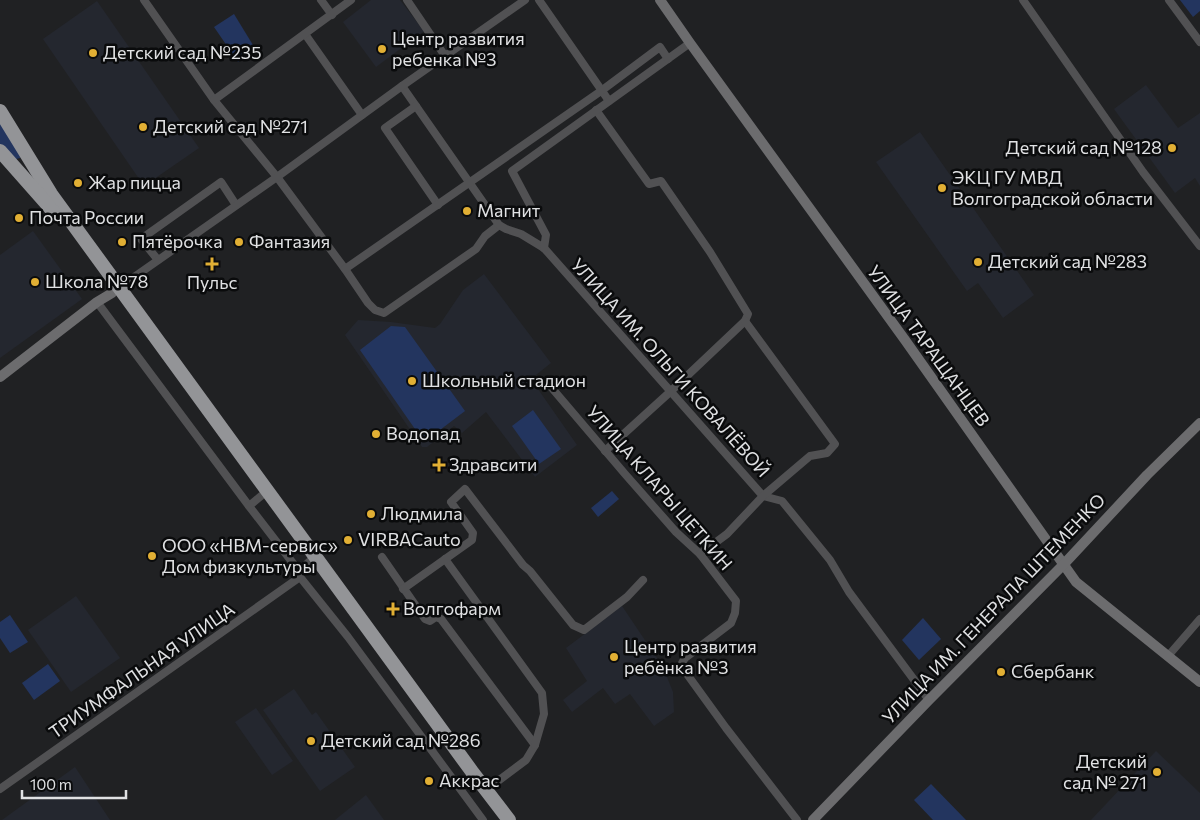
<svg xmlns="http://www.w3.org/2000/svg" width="1200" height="820" viewBox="0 0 1200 820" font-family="Commissioner,sans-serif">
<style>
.built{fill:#24272f}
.green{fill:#23355f}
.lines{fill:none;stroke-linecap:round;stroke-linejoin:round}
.street{stroke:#515153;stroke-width:8}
.secondary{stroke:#6c6c6e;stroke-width:10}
.highway{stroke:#939497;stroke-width:14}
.poi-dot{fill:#e1af34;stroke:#0a0b0c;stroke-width:2}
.labels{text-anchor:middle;stroke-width:5;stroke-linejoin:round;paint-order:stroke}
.poi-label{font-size:18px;fill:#e0e1e3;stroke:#0a0b0c;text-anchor:start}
.street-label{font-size:18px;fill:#e0e1e3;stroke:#0a0b0c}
</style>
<rect width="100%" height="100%" fill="#202123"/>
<!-- built -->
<g class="built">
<polygon points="371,0 400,0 424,31 376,67 343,22"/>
<polygon points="97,1 199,148 144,186 43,39"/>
<polygon points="1146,85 1178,128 1200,113 1200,186 1195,178 1175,193 1114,109"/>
<polygon points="920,132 1034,295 1003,318 978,283 967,291 876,162"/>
<polygon points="33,231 82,299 0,358 0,255"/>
<polygon points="484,274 551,363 531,379 577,445 535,477 486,412 462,433 454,426 427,447 422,447 345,335 358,320 391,322 435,328 440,324 463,290"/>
<polygon points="76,596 120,658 71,692 28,630"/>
<polygon points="622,606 663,667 673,692 674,712 654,726 630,694 615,704 603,688 572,712 563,700 587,681 566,648"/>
<polygon points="294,689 312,715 316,712 355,767 320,791 263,710"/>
<polygon points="256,708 293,761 272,775 235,722"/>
<polygon points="1156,751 1200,793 1200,820 1091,820"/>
<polygon points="75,767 110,820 2,820"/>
<polygon points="366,795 384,820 335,820"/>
</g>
<!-- green -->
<g class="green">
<polygon points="1180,0 1200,0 1200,11 1193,17"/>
<polygon points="234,14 256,50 238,62 214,27"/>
<polygon points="0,118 22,154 20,158 16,159 0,144"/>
<polygon points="391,326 405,327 465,411 424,442 360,350"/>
<polygon points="533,410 561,449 539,464 512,426"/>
<polygon points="612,491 619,499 598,517 591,508"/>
<polygon points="10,615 28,642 10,653 0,638 0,622"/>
<polygon points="923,618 941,639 919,660 902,640"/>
<polygon points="48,664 60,681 34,700 22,683"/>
<polygon points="931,784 966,820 933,820 914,800"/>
</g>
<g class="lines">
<!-- street -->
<g class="street">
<polyline points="144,0 214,100 277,177 345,269 368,303 375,310 384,313 476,249 485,236 499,225"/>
<polyline points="321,0 332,15"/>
<polyline points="407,0 445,56"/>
<polyline points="539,0 609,101"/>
<polyline points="1023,0 1143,172 1200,246"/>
<polyline points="1169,0 1200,42"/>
<polyline points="305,34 362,115"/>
<polyline points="402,86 499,225 506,229 521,234 544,248 763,496 782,501 830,560 849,592 929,700"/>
<polyline points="214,100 351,0"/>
<polyline points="416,106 385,128 438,205"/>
<polyline points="596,110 649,184 661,181 710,252 748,314 745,321 670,392 605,451"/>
<polyline points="544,248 546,235 512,171 690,43"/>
<polyline points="158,260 141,239 221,182 236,205"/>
<polyline points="345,269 601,91 660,47 668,59"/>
<polyline points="117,289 277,177 402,86 525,0"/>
<polyline points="97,302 249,506 299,571 300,577 348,637 483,820"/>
<polyline points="551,387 625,474 676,532 700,554 736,601 735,613 731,623 685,658 682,663 684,670 726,728 797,820"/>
<polyline points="249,506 261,496"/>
<polyline points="700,554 727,534 763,496 810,456 827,453 835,444 745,321"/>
<polyline points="382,557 425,619 430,621 436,617 441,619 535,745 526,760 486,790"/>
<polyline points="445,559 542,693 544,714 535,745"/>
<polyline points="299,571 310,561"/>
<polyline points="403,589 472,540 473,533 451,502 465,489 523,565 530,571 573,625 584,630 627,597 643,580"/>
<polyline points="1168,656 1200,619"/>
<polyline points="0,789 300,577"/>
</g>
<!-- secondary -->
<g class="secondary">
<polyline points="660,0 690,43 905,340 1076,582 1200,682"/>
<polyline points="0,377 97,302 112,293"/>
<polyline points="813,820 929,700 1064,564 1147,475 1200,423"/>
</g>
<!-- highway -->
<g class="highway">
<polyline points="0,111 51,194 473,773 509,820"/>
<polyline points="0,151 47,204 54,213"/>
</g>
</g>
<!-- markers -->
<g class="poi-dot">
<circle cx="382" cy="49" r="5"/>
<circle cx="93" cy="53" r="5"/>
<circle cx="143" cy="127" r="5"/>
<circle cx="1172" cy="148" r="5"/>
<circle cx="78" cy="183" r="5"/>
<circle cx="942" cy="188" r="5"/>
<circle cx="467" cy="211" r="5"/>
<circle cx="19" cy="218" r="5"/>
<circle cx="122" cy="242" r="5"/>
<circle cx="239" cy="242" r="5"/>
<circle cx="978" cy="262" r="5"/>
<path d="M209.5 256.5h5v5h5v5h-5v5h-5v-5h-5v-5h5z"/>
<circle cx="35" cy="282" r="5"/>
<circle cx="412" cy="381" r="5"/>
<circle cx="376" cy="434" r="5"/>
<path d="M436.5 457.5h5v5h5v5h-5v5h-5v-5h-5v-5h5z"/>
<circle cx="371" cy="514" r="5"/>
<circle cx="348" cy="540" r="5"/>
<circle cx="152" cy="556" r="5"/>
<path d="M390.5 601.5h5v5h5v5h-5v5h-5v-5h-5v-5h5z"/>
<circle cx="614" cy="657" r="5"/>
<circle cx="1001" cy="672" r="5"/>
<circle cx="311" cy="741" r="5"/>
<circle cx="1157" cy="772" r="5"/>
<circle cx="429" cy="781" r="5"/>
</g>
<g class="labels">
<!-- poi labels -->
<g class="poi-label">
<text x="392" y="45">Центр развития<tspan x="392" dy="21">ребенка №3</tspan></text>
<text x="103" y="59">Детский сад №235</text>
<text x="153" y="133">Детский сад №271</text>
<text x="1162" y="154" text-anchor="end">Детский сад №128</text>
<text x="952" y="184">ЭКЦ ГУ МВД<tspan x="952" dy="21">Волгоградской области</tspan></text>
<text x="88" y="189">Жар пицца</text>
<text x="477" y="217">Магнит</text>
<text x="29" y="224">Почта России</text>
<text x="132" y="248">Пятёрочка</text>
<text x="249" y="248">Фантазия</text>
<text x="988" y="268">Детский сад №283</text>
<text x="45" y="288">Школа №78</text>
<text x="212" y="289" text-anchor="middle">Пульс</text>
<text x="422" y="387">Школьный стадион</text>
<text x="386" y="440">Водопад</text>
<text x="449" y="471">Здравсити</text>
<text x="381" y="520">Людмила</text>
<text x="358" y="546">VIRBACauto</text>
<text x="162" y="552">ООО «НВМ-сервис»<tspan x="162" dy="21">Дом физкультуры</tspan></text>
<text x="403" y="615">Волгофарм</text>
<text x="624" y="653">Центр развития<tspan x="624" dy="21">ребёнка №3</tspan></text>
<text x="1011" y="678">Сбербанк</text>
<text x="321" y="747">Детский сад №286</text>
<text x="1147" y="768" text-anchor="end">Детский<tspan x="1147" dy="21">сад № 271</tspan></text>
<text x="439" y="787">Аккрас</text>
</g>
<!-- street labels -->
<g class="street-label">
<text transform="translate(928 346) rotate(54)" y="6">УЛИЦА ТАРАЩАНЦЕВ</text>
<text transform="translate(670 368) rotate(48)" y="6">УЛИЦА ИМ. ОЛЬГИ КОВАЛЁВОЙ</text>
<text transform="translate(659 488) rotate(49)" y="6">УЛИЦА КЛАРЫ ЦЕТКИН</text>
<text transform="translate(994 609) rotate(-46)" y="6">УЛИЦА ИМ. ГЕНЕРАЛА ШТЕМЕНКО</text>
<text transform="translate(142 671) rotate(-35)" y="6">ТРИУМФАЛЬНАЯ УЛИЦА</text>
</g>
</g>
<!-- scale -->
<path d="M22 790v8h104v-8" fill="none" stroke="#e0e1e3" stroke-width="2.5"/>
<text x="30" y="790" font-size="15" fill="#e0e1e3" stroke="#0a0b0c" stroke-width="4" paint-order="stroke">100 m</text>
</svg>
